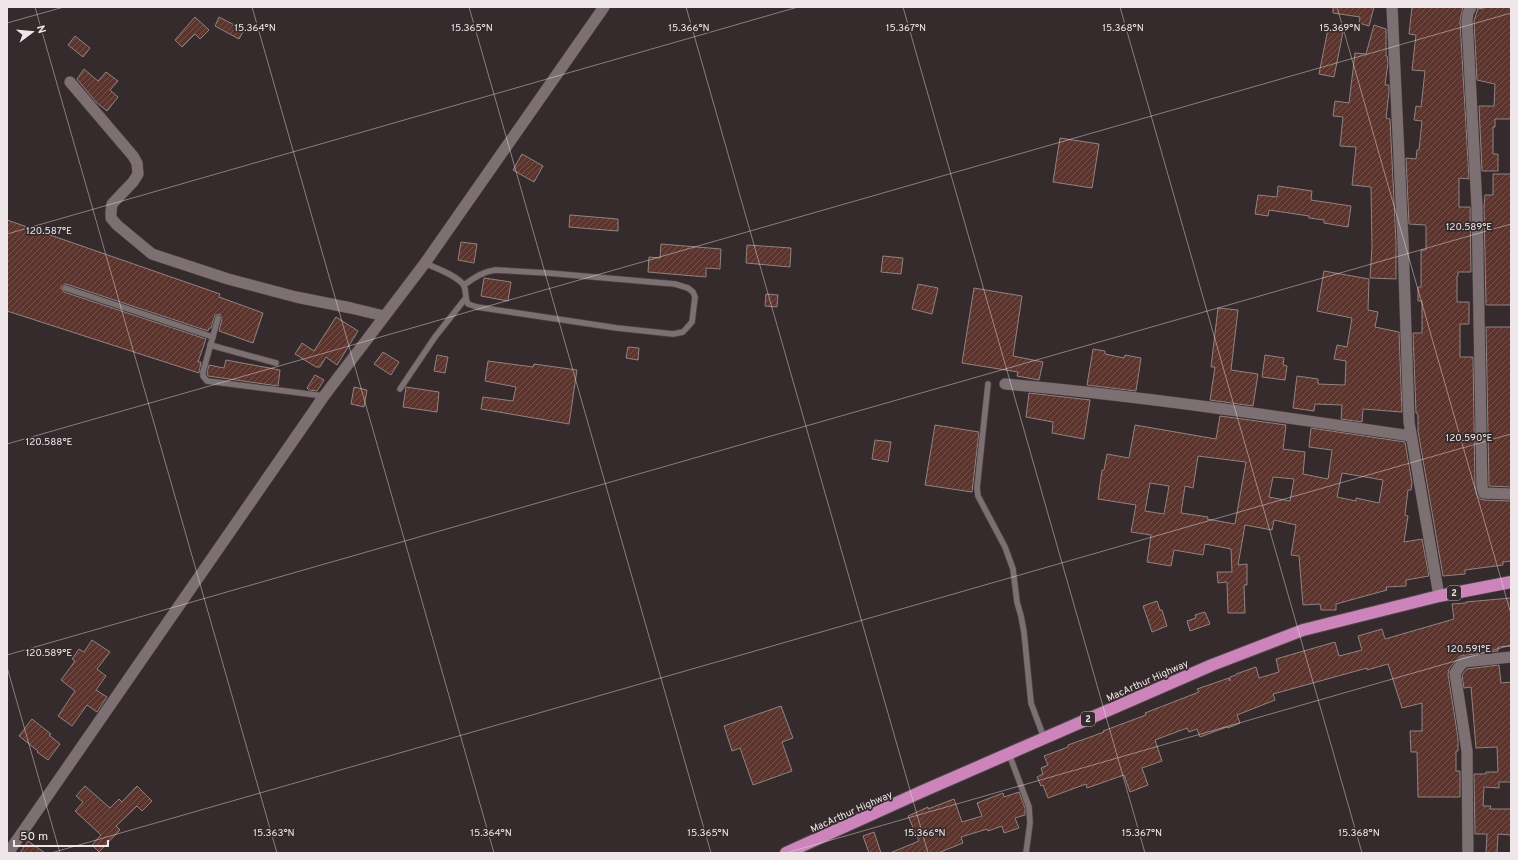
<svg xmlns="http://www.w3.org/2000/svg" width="1518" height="860" viewBox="0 0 1518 860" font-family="Overpass,sans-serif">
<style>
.building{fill:url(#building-hatch);stroke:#918381;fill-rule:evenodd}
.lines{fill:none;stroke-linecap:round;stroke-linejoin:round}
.lane-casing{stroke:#4e4548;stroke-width:7}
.street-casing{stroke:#4e4548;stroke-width:12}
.highway-casing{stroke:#4e4548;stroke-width:14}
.lane{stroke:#7d7073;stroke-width:5.5}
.street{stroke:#7d7073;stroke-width:11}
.highway{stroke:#cc84bb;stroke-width:12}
.ticks{fill:none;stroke:#eee6e8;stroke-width:1;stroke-opacity:0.45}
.labels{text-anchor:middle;stroke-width:3.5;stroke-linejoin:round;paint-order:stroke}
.shield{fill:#352a2c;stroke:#b6aeb0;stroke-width:1}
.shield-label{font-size:9px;font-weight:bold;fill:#eee6e8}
.street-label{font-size:10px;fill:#eee6e8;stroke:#352a2c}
.ticks-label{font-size:10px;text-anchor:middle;fill:#eee6e8;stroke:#352a2c;stroke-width:3.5;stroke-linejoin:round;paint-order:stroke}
</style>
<defs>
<pattern id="building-hatch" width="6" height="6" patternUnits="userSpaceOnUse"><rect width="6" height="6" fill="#5b342e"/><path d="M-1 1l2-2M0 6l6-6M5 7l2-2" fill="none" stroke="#73514c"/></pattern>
</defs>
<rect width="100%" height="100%" fill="#352a2c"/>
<!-- building -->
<g class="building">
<polygon points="1333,7 1374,7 1369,26 1359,23 1360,17 1333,13"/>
<polygon points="1412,7 1463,7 1460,21 1469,179 1459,178 1459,207 1470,207 1471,272 1458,272 1458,276 1457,276 1457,302 1469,302 1469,324 1460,324 1460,357 1473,357 1475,487 1477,495 1480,499 1484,500 1511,501 1511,561 1503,562 1503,565 1465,570 1465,574 1443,576 1418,431 1418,414 1416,413 1413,333 1422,333 1422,301 1418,301 1418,287 1421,287 1421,250 1426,250 1426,227 1425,225 1409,224 1406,158 1416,159 1417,150 1419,150 1422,121 1414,120 1416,106 1421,107 1425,71 1412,70 1416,35 1409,34"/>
<polygon points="1483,7 1511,7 1511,119 1495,119 1495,127 1493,127 1493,154 1498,154 1498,171 1482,171 1479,106 1494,106 1495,84 1477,80 1474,21 1478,8 1483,9"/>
<polygon points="195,17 209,30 200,39 195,34 182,47 175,40"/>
<polygon points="219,17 244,30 239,39 215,26"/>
<polygon points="1374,25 1386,29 1386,56 1387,56 1388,63 1385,85 1389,85 1389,92 1386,118 1390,119 1396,242 1396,279 1370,278 1372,247 1371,187 1352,185 1356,147 1340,146 1343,117 1333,116 1335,101 1349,103 1355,53 1366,54"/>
<polygon points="1328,29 1343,32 1334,77 1319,74"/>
<polygon points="75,36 90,48 83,57 68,45"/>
<polygon points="84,69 98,81 106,72 118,81 110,90 118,97 107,111 96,102 77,79"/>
<polygon points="1060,138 1099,144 1092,188 1053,182"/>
<polygon points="522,154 543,166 534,182 513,170"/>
<polygon points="1493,174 1511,174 1511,305 1486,305 1484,207 1485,195 1493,195"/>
<polygon points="1278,186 1312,191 1311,200 1351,206 1348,227 1324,223 1324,220 1309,218 1309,216 1269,210 1268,216 1255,214 1258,195 1277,197"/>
<polygon points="570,215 618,219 618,231 569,227"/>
<polygon points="7,220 220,294 219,297 263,313 253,343 219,331 222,319 220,314 215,315 211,328 209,328 208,331 66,284 61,286 61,289 64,292 206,339 198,362 201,362 199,373 7,311"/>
<polygon points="461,242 477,244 474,263 458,260"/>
<polygon points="661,244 721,249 720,269 706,268 706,277 648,272 649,257 660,258"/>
<polygon points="747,245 791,248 790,267 746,263"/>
<polygon points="883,256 903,258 901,274 881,272"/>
<polygon points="1324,271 1369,279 1368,310 1378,312 1375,327 1399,332 1402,412 1363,409 1362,422 1341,419 1342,405 1315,404 1314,411 1293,408 1297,376 1318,379 1318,384 1345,385 1346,361 1334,359 1337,345 1347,347 1352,318 1317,311"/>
<polygon points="484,278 511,282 508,301 481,296"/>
<polygon points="918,284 938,288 932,314 912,309"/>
<polygon points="974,288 1022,296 1013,356 1043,362 1039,380 1017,376 1018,372 962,363"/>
<polygon points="766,294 778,295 777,307 765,306"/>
<polygon points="1218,308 1238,310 1231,370 1258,374 1253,406 1210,400 1215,367 1211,367"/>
<polygon points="336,317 358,331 337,365 326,357 320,367 316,367 295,354 302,343 314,351"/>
<polygon points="1486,327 1511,327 1511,487 1489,486"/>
<polygon points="628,347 639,348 638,360 626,358"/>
<polygon points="1093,349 1105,351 1105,354 1124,358 1125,355 1141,358 1136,391 1087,385"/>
<polygon points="383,352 399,362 391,375 374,364"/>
<polygon points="437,355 448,357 445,373 434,371"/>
<polygon points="1265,355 1284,358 1283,365 1287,366 1285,380 1262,377"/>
<polygon points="226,360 280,370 278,386 208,376 207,373 209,365 224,368"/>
<polygon points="488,361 533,367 534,364 577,370 569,424 481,409 483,397 513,401 516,387 485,381"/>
<polygon points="315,375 324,380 317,391 309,390 307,388"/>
<polygon points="354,387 367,390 364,407 351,404"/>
<polygon points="406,387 439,392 437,412 403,407"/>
<polygon points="1029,393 1090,400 1084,439 1052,433 1053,422 1026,417"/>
<path d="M 1220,416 L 1286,425 L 1283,449 L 1305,452 L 1303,474 L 1328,479 L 1332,450 L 1309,447 L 1311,428 L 1405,442 L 1412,483 L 1411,490 L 1408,490 L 1405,515 L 1408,516 L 1404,542 L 1422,539 L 1429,576 L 1406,580 L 1406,586 L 1386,587 L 1387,590 L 1336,604 L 1336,610 L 1321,610 L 1320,604 L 1303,605 L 1299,556 L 1291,555 L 1296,525 L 1274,520 L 1272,530 L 1245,525 L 1238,565 L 1247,564 L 1247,585 L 1244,585 L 1245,613 L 1228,613 L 1227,582 L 1218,583 L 1217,572 L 1232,572 L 1231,549 L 1205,544 L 1203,555 L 1174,550 L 1171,566 L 1147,562 L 1151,535 L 1131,532 L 1136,505 L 1098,499 L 1102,470 L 1104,470 L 1107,454 L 1129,458 L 1135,425 L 1216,439 ZM 1198,456 L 1246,462 L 1235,524 L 1207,519 L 1208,517 L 1181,513 L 1185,486 L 1193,488 ZM 1342,473 L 1383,480 L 1379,503 L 1356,498 L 1356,501 L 1337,497 ZM 1273,477 L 1294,479 L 1290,501 L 1269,497 ZM 1150,483 L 1169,486 L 1164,514 L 1145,511 Z"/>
<polygon points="935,425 979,432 972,492 925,485"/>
<polygon points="875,440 891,442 888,462 872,459"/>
<polygon points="1511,598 1511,646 1498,647 1498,651 1460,656 1449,669 1448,674 1458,738 1458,751 1456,751 1456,771 1460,771 1460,797 1418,797 1417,752 1411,752 1410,731 1422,731 1422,703 1402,708 1388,664 1367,670 1367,668 1273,694 1275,700 1237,715 1240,723 1228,728 1227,727 1200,737 1197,729 1189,732 1187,728 1155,740 1162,761 1142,768 1148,785 1130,792 1124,775 1087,788 1086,784 1048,798 1043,785 1041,786 1037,777 1043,774 1041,768 1048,765 1044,756 1068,747 1068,745 1104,732 1103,731 1146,715 1145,713 1199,692 1197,689 1229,678 1230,681 1230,677 1236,675 1236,674 1256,667 1259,678 1279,672 1276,659 1335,642 1339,656 1362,650 1358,636 1382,629 1385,639 1454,619 1452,604 1466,603 1466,602"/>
<polygon points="1157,601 1160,610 1162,610 1167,626 1152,632 1143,606"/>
<polygon points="1205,612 1210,624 1190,631 1187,621 1196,618 1195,615"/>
<polygon points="92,640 110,652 97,669 106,676 96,690 107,697 97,712 87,705 72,726 58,716 75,691 61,680 75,661 72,659 79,649 84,652"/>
<polygon points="1499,665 1501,683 1511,682 1511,782 1499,782 1499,788 1484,787 1483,806 1491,806 1490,809 1511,809 1511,835 1498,834 1497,853 1486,853 1487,834 1475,834 1474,774 1486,774 1486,772 1498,772 1497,747 1476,748 1471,687 1464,688 1462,675 1467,669"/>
<polygon points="781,706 793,738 782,742 792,771 753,785 740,748 732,751 724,726"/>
<polygon points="32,719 51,734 49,735 60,744 48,760 37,752 38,751 19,736"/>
<polygon points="85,786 110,808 119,799 122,802 137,786 152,801 142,811 137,806 116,826 120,830 99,852 92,845 101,835 75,811 83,802 76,796"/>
<polygon points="1019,792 1025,808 1025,815 1015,818 1019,828 1004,833 1002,826 988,831 987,829 961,837 963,843 938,853 890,853 919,841 908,816 928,807 928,809 954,799 962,822 982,816 977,803 1003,793 1004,797"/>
<polygon points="874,832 881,853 869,853 863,836"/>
<polygon points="28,841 45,853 20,853"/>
</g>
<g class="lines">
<!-- lane casing -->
<g class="lane-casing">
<g id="lane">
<path d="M 425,263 C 435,268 459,276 464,286 C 467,292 464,297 468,304 L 477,307 L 617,328 L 673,334 L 683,332 L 692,322 L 695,297 L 693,292 L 688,288 L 675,284 L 548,273 L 495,270 C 482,272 474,278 464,285"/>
<polyline points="65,288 213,337"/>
<polyline points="218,318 203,372 203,376 207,381 324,396"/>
<polyline points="210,345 276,363"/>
<polyline points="988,384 977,488 978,496 1005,547 1013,569 1017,602 1021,616 1024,632 1031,703 1044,738"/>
<polyline points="400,389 435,337 465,299"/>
<polyline points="1009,754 1029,807 1030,823 1026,853"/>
</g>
</g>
<!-- street casing -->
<g class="street-casing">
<g id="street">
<polyline points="1392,7 1403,242 1409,422 1439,596"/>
<polyline points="1471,7 1468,13 1467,21 1477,206 1482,487 1484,493 1511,494"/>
<polyline points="70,82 133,156 137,163 138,174 133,182 112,204 111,212 111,218 117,225 152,254 228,279 296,297 351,308 384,316"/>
<path d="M 1005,384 C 1141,396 1276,416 1411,436"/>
<polyline points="8,853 324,396 425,263 604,7"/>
<polyline points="1468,853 1467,751 1455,673 1463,662 1511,657"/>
</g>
</g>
<!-- highway casing -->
<g class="highway-casing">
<polyline id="highway" points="786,853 923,791 1212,665 1303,630 1439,596 1511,582"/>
</g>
<!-- lane -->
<use href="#lane" class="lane"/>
<!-- street -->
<use href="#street" class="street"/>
<!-- highway -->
<use href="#highway" class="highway"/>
</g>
<!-- ticks -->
<path class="ticks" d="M 35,7 L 277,853M 252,7 L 494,853M 469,7 L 711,853M 686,7 L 928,853M 903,7 L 1145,853M 1120,7 L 1362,853M 1337,7 L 1511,614M 7,23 L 64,7M 7,234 L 798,7M 7,444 L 1511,13M 7,655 L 1511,224M 7,667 L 60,853M 51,853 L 1511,434M 786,853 L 1511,645"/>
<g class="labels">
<!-- shield labels -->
<g class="shield">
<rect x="1447" y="586" width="14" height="14" rx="3"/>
<rect x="1081" y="712" width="14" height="14" rx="3"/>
</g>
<g class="shield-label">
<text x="1454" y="596">2</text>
<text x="1088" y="722">2</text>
</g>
<!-- street labels -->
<g class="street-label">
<text transform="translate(1147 680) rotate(-24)" y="4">MacArthur Highway</text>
<text transform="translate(851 811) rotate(-24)" y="4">MacArthur Highway</text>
</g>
</g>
<g class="ticks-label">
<text x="255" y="31">15.364°N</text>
<text x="472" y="31">15.365°N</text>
<text x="689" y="31">15.366°N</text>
<text x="906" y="31">15.367°N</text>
<text x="1123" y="31">15.368°N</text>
<text x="1340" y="31">15.369°N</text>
<text x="1469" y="230">120.589°E</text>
<text x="49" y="234">120.587°E</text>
<text x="1469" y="441">120.590°E</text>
<text x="49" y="445">120.588°E</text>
<text x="1469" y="652">120.591°E</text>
<text x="49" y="656">120.589°E</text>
<text x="274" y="836">15.363°N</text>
<text x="491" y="836">15.364°N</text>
<text x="708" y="836">15.365°N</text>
<text x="925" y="836">15.366°N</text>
<text x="1142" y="836">15.367°N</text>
<text x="1359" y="836">15.368°N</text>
</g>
<!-- border -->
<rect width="1518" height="860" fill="none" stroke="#eee6e8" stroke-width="16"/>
<!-- north arrow -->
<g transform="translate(32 32) rotate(74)" stroke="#352a2c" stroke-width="3" paint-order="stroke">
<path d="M0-3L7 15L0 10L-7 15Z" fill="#eee6e8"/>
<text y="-6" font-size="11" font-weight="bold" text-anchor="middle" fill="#eee6e8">N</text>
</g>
<!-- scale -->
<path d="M14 840v6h94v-6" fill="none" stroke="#eee6e8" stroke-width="2"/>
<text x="20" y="840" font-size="12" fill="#eee6e8" stroke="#352a2c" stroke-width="3" paint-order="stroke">50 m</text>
</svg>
